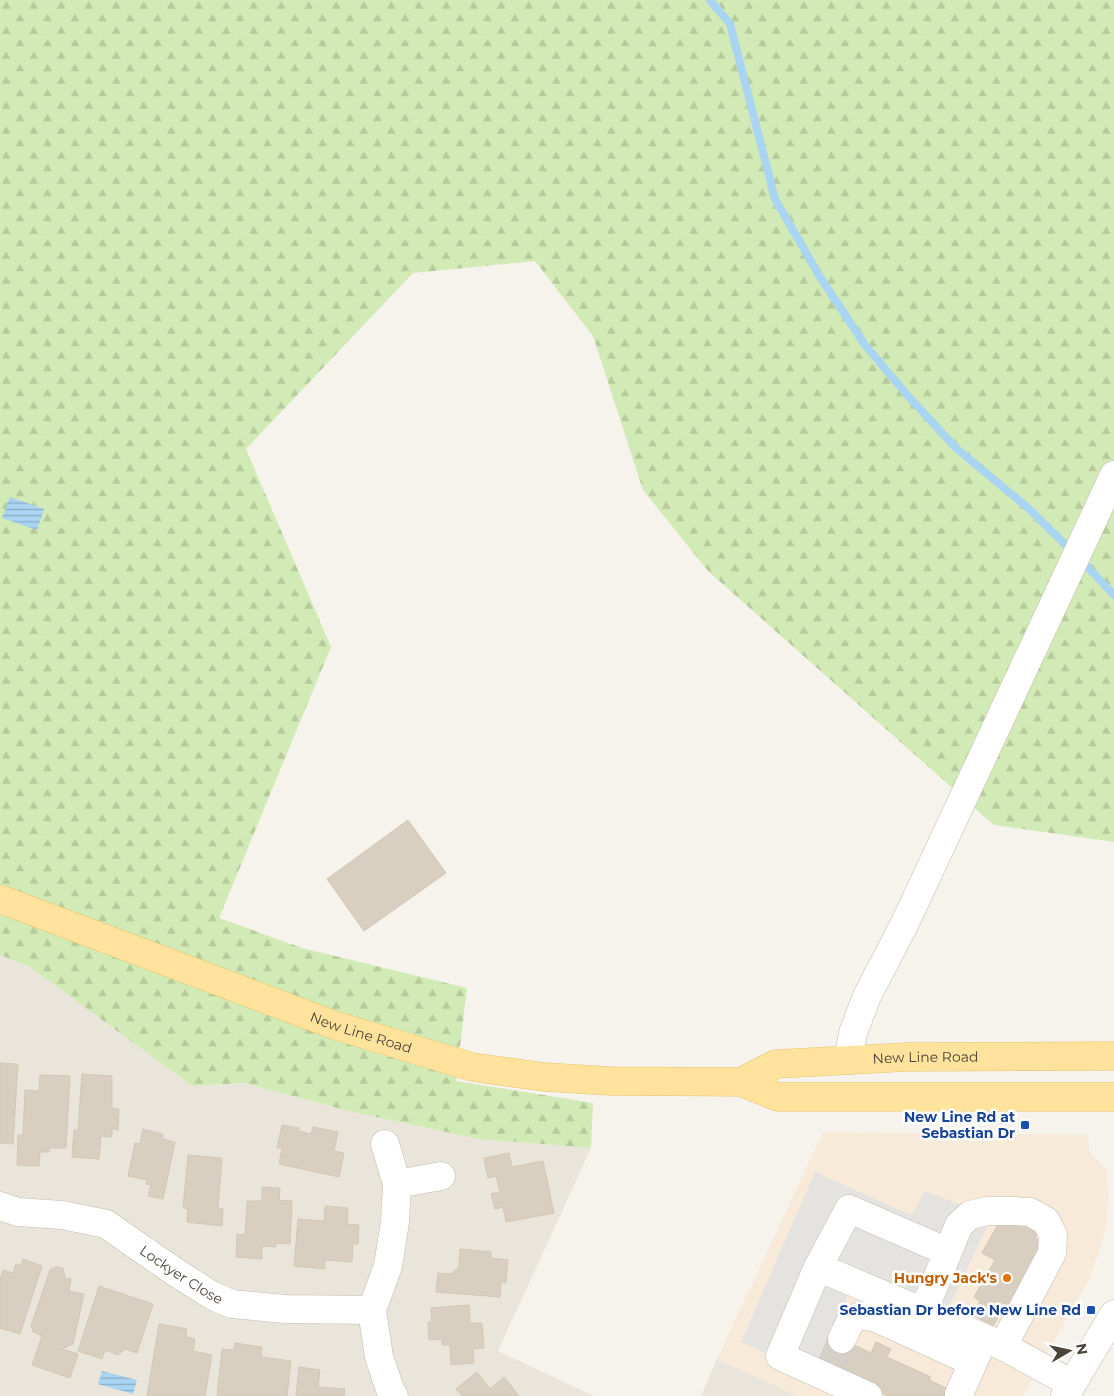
<svg xmlns="http://www.w3.org/2000/svg" width="1114" height="1396" viewBox="0 0 1114 1396" font-family="Montserrat,sans-serif">
<style>
.residential{fill:#eae5da}
.commercial{fill:#f7ead8}
.forest{fill:url(#forest-firs)}
.parking{fill:#e5e3e0}
.water{fill:url(#water-rules)}
.lines{fill:none;stroke-linecap:round;stroke-linejoin:round}
.stream{stroke:#a9d4f2;stroke-width:8}
.building{fill:#d8cfc1;stroke:#d3c7b4}
.minor-tunnel{stroke:#d4d0c8;stroke-width:28;stroke-dasharray:28 14;stroke-linecap:butt}
.minor-casing{stroke:#c2bbae;stroke-width:29}
.major-casing{stroke:#e6c16a;stroke-width:29}
.minor{stroke:#fff;stroke-width:28}
.major{stroke:#ffe39c;stroke-width:28}
.transit-dot{fill:#1a4fb4;stroke:#fff;stroke-width:2}
.food-dot{fill:#e8710a;stroke:#fff;stroke-width:2}
.labels{text-anchor:middle;stroke-width:5;stroke-linejoin:round;paint-order:stroke}
.street-label{font-size:14px;fill:#4b4439;stroke:#fff}
.transit-label{font-size:14px;font-weight:bold;fill:#164399;stroke:#fff;text-anchor:end}
.food-label{font-size:14px;font-weight:bold;fill:#c56008;stroke:#fff;text-anchor:end}
</style>
<defs>
<pattern id="forest-firs" width="22" height="20" patternUnits="userSpaceOnUse" patternTransform="scale(1.25)"><rect width="22" height="20" fill="#d2eab5"/><path d="M5 1l3.5 6h-7zM16 11l3.5 6h-7z" fill="#b6ca9c"/></pattern>
<pattern id="water-rules" width="6" height="5" patternUnits="userSpaceOnUse" patternTransform="scale(1.25)"><rect width="6" height="5" fill="#a9d4f2"/><path d="M0 2.5h6" fill="none" stroke="#8caec5"/></pattern>
</defs>
<rect width="100%" height="100%" fill="#f6f3ec"/>
<!-- residential -->
<g class="residential">
<polygon points="0,955 30,967 192,1086 244,1083 353,1112 479,1139 591,1148 498,1351 594,1396 0,1396"/>
<polygon points="717,1359 798,1396 701,1396"/>
</g>
<!-- commercial -->
<polygon class="commercial" points="823,1132 1088,1135 1089,1151 1107,1170 1109,1200 1106,1226 1099,1252 1088,1281 1023,1396 798,1396 717,1359"/>
<!-- forest -->
<polygon class="forest" points="0,0 1114,0 1114,842 994,825 708,571 643,490 593,336 535,261 413,273 246,449 331,647 219,918 302,948 467,988 456,1081 593,1103 591,1148 479,1139 353,1112 244,1083 192,1086 30,967 0,955"/>
<!-- parking -->
<polygon class="parking" points="815,1172 911,1215 925,1191 992,1217 940,1325 851,1288 812,1375 741,1342"/>
<!-- water -->
<g class="water">
<polygon points="10,497 44,509 37,530 2,518"/>
<polygon points="102,1371 137,1380 133,1394 98,1384"/>
</g>
<g class="lines">
<!-- stream -->
<g class="stream">
<polyline points="710,0 730,24 775,199 820,277 865,345 908,396 956,448 1028,508 1073,552"/>
<polyline points="1081,560 1114,595"/>
</g>
</g>
<!-- building -->
<g class="building">
<polygon points="408,820 446,873 364,931 327,879"/>
<polygon points="0,1063 18,1064 13,1144 0,1143"/>
<polygon points="82,1074 112,1076 112,1108 119,1109 118,1130 112,1129 112,1137 101,1136 99,1159 72,1157 74,1130 78,1130"/>
<polygon points="40,1075 70,1076 66,1148 50,1148 49,1152 40,1152 39,1166 17,1165 18,1135 23,1135 25,1090 39,1091"/>
<polygon points="282,1125 299,1128 298,1131 311,1134 313,1127 338,1132 334,1151 344,1153 339,1177 279,1164 282,1148 277,1148"/>
<polygon points="143,1129 163,1134 162,1139 175,1142 163,1199 148,1196 151,1185 146,1184 147,1180 128,1176 135,1143 140,1144"/>
<polygon points="509,1153 512,1167 543,1161 554,1213 506,1222 503,1207 495,1209 491,1194 500,1192 496,1176 488,1178 484,1158"/>
<polygon points="188,1155 222,1158 218,1208 223,1209 222,1226 187,1222 188,1209 183,1208"/>
<polygon points="262,1187 280,1188 279,1200 292,1201 290,1244 275,1243 276,1247 262,1246 262,1259 236,1257 237,1234 245,1235 247,1201 262,1201"/>
<polygon points="325,1206 348,1208 347,1224 359,1225 358,1244 353,1244 352,1262 325,1260 325,1269 294,1266 298,1219 324,1221"/>
<polygon points="1002,1217 1041,1227 1035,1238 1048,1245 1009,1317 1001,1312 993,1326 973,1315 980,1301 974,1297 995,1260 982,1253"/>
<polygon points="460,1249 491,1252 491,1258 508,1260 506,1283 501,1282 500,1297 436,1292 438,1273 451,1274 459,1267"/>
<polygon points="23,1259 42,1266 20,1334 0,1328 0,1280 3,1270 13,1273 16,1264 21,1266"/>
<polygon points="56,1267 63,1268 65,1278 71,1279 69,1291 84,1294 73,1344 62,1349 78,1354 70,1378 32,1365 42,1336 33,1332 31,1326 50,1270"/>
<polygon points="99,1286 153,1304 137,1353 125,1349 118,1355 105,1350 102,1359 78,1351"/>
<polygon points="469,1305 470,1323 482,1323 484,1348 473,1349 474,1363 451,1365 450,1345 442,1345 442,1339 429,1340 428,1322 432,1322 431,1308"/>
<polygon points="159,1324 187,1329 186,1337 195,1339 193,1351 212,1355 205,1396 147,1396"/>
<polygon points="831,1334 871,1353 876,1342 891,1349 887,1357 931,1377 929,1380 963,1396 888,1396 818,1363"/>
<polygon points="235,1343 262,1347 261,1357 291,1361 287,1396 217,1396 222,1349 234,1350"/>
<polygon points="299,1367 320,1370 318,1387 345,1389 344,1396 296,1396"/>
<polygon points="477,1372 490,1389 504,1377 519,1396 462,1396 456,1389"/>
</g>
<g class="lines">
<!-- minor-tunnel -->
<polyline class="minor-tunnel" points="830,1368 842,1339"/>
<!-- minor casing -->
<g class="minor-casing">
<g id="minor">
<polyline points="848,1060 853,1033 867,996 904,925 1114,475"/>
<polyline points="385,1144 397,1184 395,1222 388,1266 372,1310 379,1357 391,1392 394,1396"/>
<polyline points="397,1184 441,1176"/>
<path id="s1" d="M 0,1206 L 18,1212 L 62,1215 L 106,1224 L 175,1272 L 213,1296 L 232,1304 L 285,1309 L 372,1310"/>
<polyline points="948,1252 959,1225 970,1215 987,1211 1013,1211 1030,1212 1046,1221 1053,1235 1052,1253 1003,1346"/>
<polyline points="818,1267 780,1356 868,1396"/>
<polyline points="923,1312 948,1252 849,1209 818,1267 1003,1346 1072,1384"/>
<polyline points="842,1339 851,1320 861,1316 874,1317 973,1362"/>
<polyline points="959,1394 981,1345"/>
<polyline points="1065,1396 1114,1314"/>
</g>
</g>
<!-- major casing -->
<g class="major-casing">
<g id="major">
<path id="s2" d="M 0,899 L 334,1025 L 472,1067 L 544,1077 L 610,1081 L 741,1082 L 778,1097 L 1114,1097"/>
<path id="s3" d="M 741,1082 L 776,1064 L 907,1057 L 1114,1056"/>
</g>
</g>
<!-- minor -->
<use href="#minor" class="minor"/>
<!-- major -->
<use href="#major" class="major"/>
</g>
<!-- markers -->
<g class="transit-dot">
<rect x="1020" y="1120" width="10" height="10" rx="2.5"/>
<rect x="1086" y="1305" width="10" height="10" rx="2.5"/>
</g>
<circle class="food-dot" cx="1007" cy="1278" r="5"/>
<g class="labels">
<!-- street labels -->
<g class="street-label">
<text dy="5" stroke="none"><textPath href="#s2" startOffset="385">New Line Road</textPath></text>
<text dy="5" stroke="none"><textPath href="#s3" startOffset="189">New Line Road</textPath></text>
<text dy="5" stroke="none"><textPath href="#s1" startOffset="199">Lockyer Close</textPath></text>
</g>
<!-- transit labels -->
<g class="transit-label">
<text x="1015" y="1122">New Line Rd at<tspan x="1015" dy="16">Sebastian Dr</tspan></text>
<text x="1081" y="1315">Sebastian Dr before New Line Rd</text>
</g>
<!-- food labels -->
<g class="food-label">
<text x="997" y="1283">Hungry Jack's</text>
</g>
</g>
<!-- north arrow -->
<g transform="translate(1069 1351) rotate(81)" stroke="#ffffff" stroke-width="4" paint-order="stroke">
<path d="M0-4L9 19L0 12L-9 19Z" fill="#4b4439"/>
<text y="-8" font-size="14" font-weight="bold" text-anchor="middle" fill="#4b4439">N</text>
</g>
</svg>
